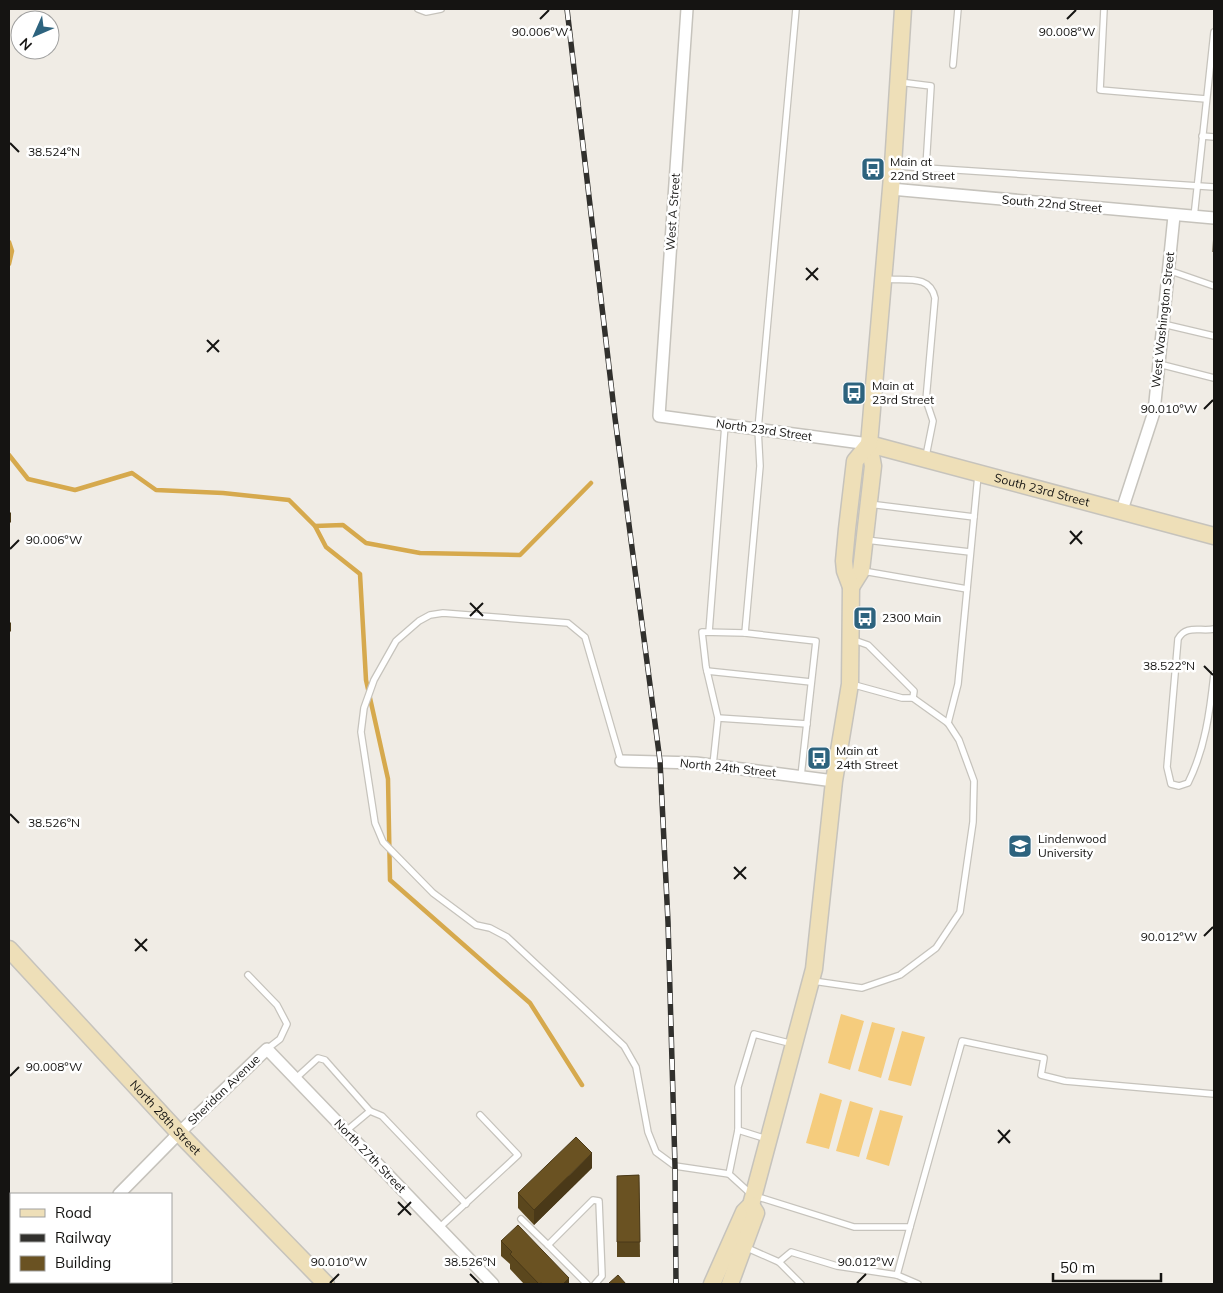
<svg xmlns="http://www.w3.org/2000/svg" width="1223" height="1293" viewBox="0 0 1223 1293" font-family="Mulish,sans-serif">
<style>
.pitch{fill:#f5cc7d}
.lines{fill:none;stroke-linecap:round;stroke-linejoin:round}
.stream{stroke:#d6a94d;stroke-width:4.5}
.lane-casing{stroke:#c6c3bc;stroke-width:8}
.street-casing{stroke:#c6c3bc;stroke-width:14}
.secondary-casing{stroke:#c6c3bc;stroke-width:19}
.lane{stroke:#fff;stroke-width:5.5}
.street{stroke:#fff;stroke-width:11}
.secondary{stroke:#eedfb8;stroke-width:16}
.rail-casing{stroke:#31302d;stroke-width:5.5}
.rail{stroke:#fff;stroke-width:4;stroke-dasharray:11;stroke-linecap:butt}
.wall{fill:#5b471d}
.shaded-wall{fill:#4a3918}
.building{fill:#6a5222;stroke:#4a3918}
.ticks{fill:none;stroke:#151412;stroke-width:2}
.labels{text-anchor:middle;stroke-width:5;stroke-linejoin:round;paint-order:stroke}
.poi-label{font-size:12px;fill:#151412;stroke:#fff;text-anchor:start}
.street-label{font-size:12px;fill:#151412;stroke:#fff}
.ticks-label{font-size:12px;text-anchor:middle;fill:#151412;stroke:#fff;stroke-width:5;stroke-linejoin:round;paint-order:stroke}
</style>
<rect width="100%" height="100%" fill="#f0ece5"/>
<!-- pitch -->
<g class="pitch">
<polygon points="841,1014 864,1021 850,1070 828,1063"/>
<polygon points="872,1022 895,1028 881,1078 858,1071"/>
<polygon points="902,1031 925,1037 911,1086 888,1080"/>
<polygon points="820,1093 842,1100 829,1149 806,1143"/>
<polygon points="850,1101 873,1108 859,1157 836,1151"/>
<polygon points="880,1110 903,1116 889,1166 866,1159"/>
</g>
<g class="lines">
<!-- stream -->
<g class="stream">
<polyline points="9,242 12,251 9,264"/>
<polyline points="9,455 28,479 75,490 132,473 156,490 223,493 289,500 315,526 343,525 366,543 420,553 520,555 591,483"/>
<polyline points="315,526 326,547 360,574 366,680 388,779 390,880 530,1003 582,1085"/>
</g>
<!-- lane casing -->
<g class="lane-casing">
<g id="lane">
<polyline points="418,9 426,12 441,9"/>
<polyline points="1104,9 1100,90 1206,99"/>
<polyline points="953,65 958,9"/>
<polyline points="899,82 931,86 926,167"/>
<polyline points="1202,136 1214,137"/>
<polyline points="895,166 1214,187"/>
<polyline points="1194,217 1214,32"/>
<polyline points="1168,270 1214,286"/>
<path d="M 885,279 C 906,281 930,274 935,298 L 926,400 L 933,421 L 926,456"/>
<polyline points="1163,324 1214,336"/>
<polyline points="1159,364 1214,378"/>
<polyline points="869,504 974,517"/>
<polyline points="866,540 970,552"/>
<polyline points="863,571 967,589"/>
<path d="M 1214,629 C 1201,632 1186,624 1178,639 L 1167,767 L 1171,784 L 1179,786 L 1188,783 C 1205,749 1210,711 1214,674"/>
<polyline points="709,632 725,425"/>
<polyline points="745,633 816,641 801,776"/>
<polyline points="851,639 868,645 914,691 913,698"/>
<polyline points="707,671 811,682"/>
<polyline points="718,718 807,724"/>
<polyline points="948,723 958,684 978,475"/>
<polyline points="621,761 585,637 568,623 443,613 430,615 419,621 396,641 374,680 364,708 361,732 375,823 383,842 433,893 476,925 490,928 507,937 624,1046 636,1067 648,1132 656,1152 675,1166 729,1174"/>
<polyline points="713,765 718,718 706,667 702,632 745,633 760,466 758,429 796,9"/>
<polyline points="248,975 277,1005 287,1024 280,1039 267,1049"/>
<polyline points="813,981 862,988 900,975 936,948 960,912 973,822 974,781 959,740 948,723 913,698 902,698 851,684"/>
<polyline points="793,1044 754,1034 738,1087 738,1130 729,1174 752,1195 854,1227 910,1227 962,1041 1044,1058 1041,1075 1065,1081 1214,1094"/>
<polyline points="295,1079 318,1058 325,1060 370,1111"/>
<polyline points="738,1130 767,1139"/>
<polyline points="346,1131 370,1111 382,1116 466,1204"/>
<polyline points="521,1219 548,1245 593,1200 599,1201 602,1276 595,1284"/>
<polyline points="440,1227 518,1155 480,1115"/>
<polyline points="548,1245 587,1284"/>
<polyline points="745,1247 779,1262 801,1284"/>
<polyline points="779,1262 791,1252 837,1266 897,1275 918,1284"/>
<polyline points="897,1275 910,1227"/>
</g>
</g>
<!-- street casing -->
<g class="street-casing">
<g id="street">
<polyline points="687,9 659,416 869,444"/>
<polyline points="891,189 1214,218"/>
<polyline points="1122,510 1154,412 1174,216"/>
<polyline points="621,761 696,763 834,781"/>
<polyline points="119,1194 179,1133 267,1049 493,1284"/>
<polyline points="154,1282 156,1284"/>
<polyline points="31,1284 34,1282"/>
</g>
</g>
<!-- secondary casing -->
<g class="secondary-casing">
<g id="secondary">
<path id="s1" d="M 869,444 L 1214,536"/>
<polyline points="851,587 861,571 873,466 869,444 893,165 903,9"/>
<path id="s2" d="M 9,949 L 179,1133 L 326,1284"/>
<polyline points="712,1284 744,1212 751,1205 814,969 834,781 850,684 851,587 845,571 844,561 847,529 855,461 869,444"/>
<polyline points="730,1284 756,1213 751,1205"/>
</g>
</g>
<!-- lane -->
<use href="#lane" class="lane"/>
<!-- street -->
<use href="#street" class="street"/>
<!-- secondary -->
<use href="#secondary" class="secondary"/>
<!-- rail casing -->
<g class="rail-casing">
<polyline id="rail" points="567,9 615,418 660,761 668,922 675,1166 676,1284"/>
</g>
<!-- rail -->
<use href="#rail" class="rail"/>
</g>
<!-- wall -->
<g class="wall">
<polygon points="1214,227 1214,267 1213,267"/>
<polygon points="592,1168 534,1225 518,1208 518,1193"/>
<polygon points="639,1175 640,1257 617,1257 617,1176"/>
<polygon points="501,1241 569,1284 524,1284 510,1269 510,1264 501,1256"/>
</g>
<!-- shaded-wall -->
<g class="shaded-wall">
<polygon points="11,512 11,522 9,524 9,514"/>
<polygon points="11,622 11,631 9,633 9,624"/>
<polygon points="592,1153 592,1168 534,1225 534,1210"/>
<polygon points="569,1278 569,1284 563,1284"/>
</g>
<!-- building -->
<g class="building">
<polygon points="1214,227 1214,252 1213,252"/>
<polygon points="576,1137 592,1153 534,1210 518,1193"/>
<polygon points="639,1175 640,1242 617,1242 617,1176"/>
<polygon points="518,1225 569,1278 563,1284 543,1284 541,1283 539,1284 510,1254 512,1252 501,1241"/>
<polygon points="618,1275 626,1284 608,1284"/>
</g>
<!-- ticks -->
<path class="ticks" d="M 540,19 L 549,10M 1067,19 L 1076,10M 10,143 L 19,152M 806,268 L 818,280M 806,280 L 818,268M 207,340 L 219,352M 207,352 L 219,340M 1204,409 L 1213,400M 1070,531 L 1082,544M 1070,544 L 1082,531M 10,549 L 19,540M 470,603 L 483,616M 470,616 L 483,603M 1204,666 L 1213,675M 10,814 L 19,823M 734,867 L 746,879M 734,879 L 746,867M 1204,936 L 1213,927M 135,939 L 147,951M 135,951 L 147,939M 10,1076 L 19,1067M 998,1130 L 1010,1143M 998,1143 L 1010,1130M 398,1202 L 411,1215M 398,1215 L 411,1202M 470,1274 L 479,1283M 330,1283 L 339,1274M 857,1283 L 866,1274"/>
<!-- icons -->
<defs>
<g id="bus-square" transform="scale(1.25)"><rect x="-9" y="-9" width="18" height="18" rx="4" fill="#2d637e" stroke="#fff"/><path d="M-5-6H5V4H4V6H2V4H-2V6H-4V4H-5ZM-3.5-4V0h7V-4ZM-3.5 1.2v1.5H-2V1.2ZM2 1.2v1.5H3.5V1.2Z" fill="#fff"/></g>
<g id="university-square" transform="scale(1.25)"><rect x="-9" y="-9" width="18" height="18" rx="4" fill="#2d637e" stroke="#fff"/><path d="M0-5L7-2L0 1L-7-2ZM-4 1L0 2.5L4 1V4Q0 6-4 4Z" fill="#fff"/></g>
</defs>
<g fill-rule="evenodd">
<use href="#bus-square" x="873" y="169"/>
<use href="#bus-square" x="854" y="393"/>
<use href="#bus-square" x="865" y="618"/>
<use href="#bus-square" x="819" y="758"/>
<use href="#university-square" x="1020" y="846"/>
</g>
<g class="labels">
<!-- poi labels -->
<g class="poi-label">
<text x="890" y="166">Main at<tspan x="890" dy="14">22nd Street</tspan></text>
<text x="872" y="390">Main at<tspan x="872" dy="14">23rd Street</tspan></text>
<text x="882" y="622">2300 Main</text>
<text x="836" y="755">Main at<tspan x="836" dy="14">24th Street</tspan></text>
<text x="1038" y="843">Lindenwood<tspan x="1038" dy="14">University</tspan></text>
</g>
<!-- street labels -->
<g class="street-label">
<text transform="translate(1052 204) rotate(5)" y="4">South 22nd Street</text>
<text transform="translate(673 212) rotate(-86)" y="4">West A Street</text>
<text transform="translate(1163 320) rotate(-84)" y="4">West Washington Street</text>
<text transform="translate(764 430) rotate(8)" y="4">North 23rd Street</text>
<text dy="4" stroke="none"><textPath href="#s1" startOffset="179">South 23rd Street</textPath></text>
<text transform="translate(728 768) rotate(6)" y="4">North 24th Street</text>
<text transform="translate(224 1090) rotate(-44)" y="4">Sheridan Avenue</text>
<text dy="4" stroke="none"><textPath href="#s2" startOffset="230">North 28th Street</textPath></text>
<text transform="translate(370 1156) rotate(46)" y="4">North 27th Street</text>
</g>
</g>
<g class="ticks-label">
<text x="540" y="36">90.006°W</text>
<text x="1067" y="36">90.008°W</text>
<text x="54" y="156">38.524°N</text>
<text x="1169" y="413">90.010°W</text>
<text x="54" y="544">90.006°W</text>
<text x="1169" y="670">38.522°N</text>
<text x="54" y="827">38.526°N</text>
<text x="1169" y="941">90.012°W</text>
<text x="54" y="1071">90.008°W</text>
<text x="339" y="1266">90.010°W</text>
<text x="866" y="1266">90.012°W</text>
<text x="470" y="1266">38.526°N</text>
</g>
<!-- border -->
<rect width="1223" height="1293" fill="none" stroke="#151412" stroke-width="20"/>
<!-- legend -->
<rect x="10" y="1193" width="162" height="90" fill="#ffffff" stroke="#a1a1a0"/>
<rect x="20" y="1209" width="25" height="8" fill="#eedfb8" stroke="#a1a1a0"/>
<text x="55" y="1218" font-size="15" fill="#151412">Road</text>
<rect x="20" y="1234" width="25" height="8" fill="#31302d" stroke="#a1a1a0"/>
<text x="55" y="1243" font-size="15" fill="#151412">Railway</text>
<rect x="20" y="1256" width="25" height="15" fill="#6a5222" stroke="#a1a1a0"/>
<text x="55" y="1268" font-size="15" fill="#151412">Building</text>
<!-- north arrow -->
<g transform="translate(35 35) rotate(225)"><circle r="24" fill="#ffffff" stroke="#a1a1a0"/>
<path d="M0-4L9 19L0 12L-9 19Z" fill="#2d637e"/>
<text y="-8" font-size="14" font-weight="bold" text-anchor="middle" fill="#151412">N</text>
</g>
<!-- scale -->
<path d="M1053 1273v8h108v-8" fill="none" stroke="#151412" stroke-width="2.5"/>
<text x="1060" y="1273" font-size="15" fill="#151412" stroke="#ffffff" stroke-width="4" paint-order="stroke">50 m</text>
</svg>
